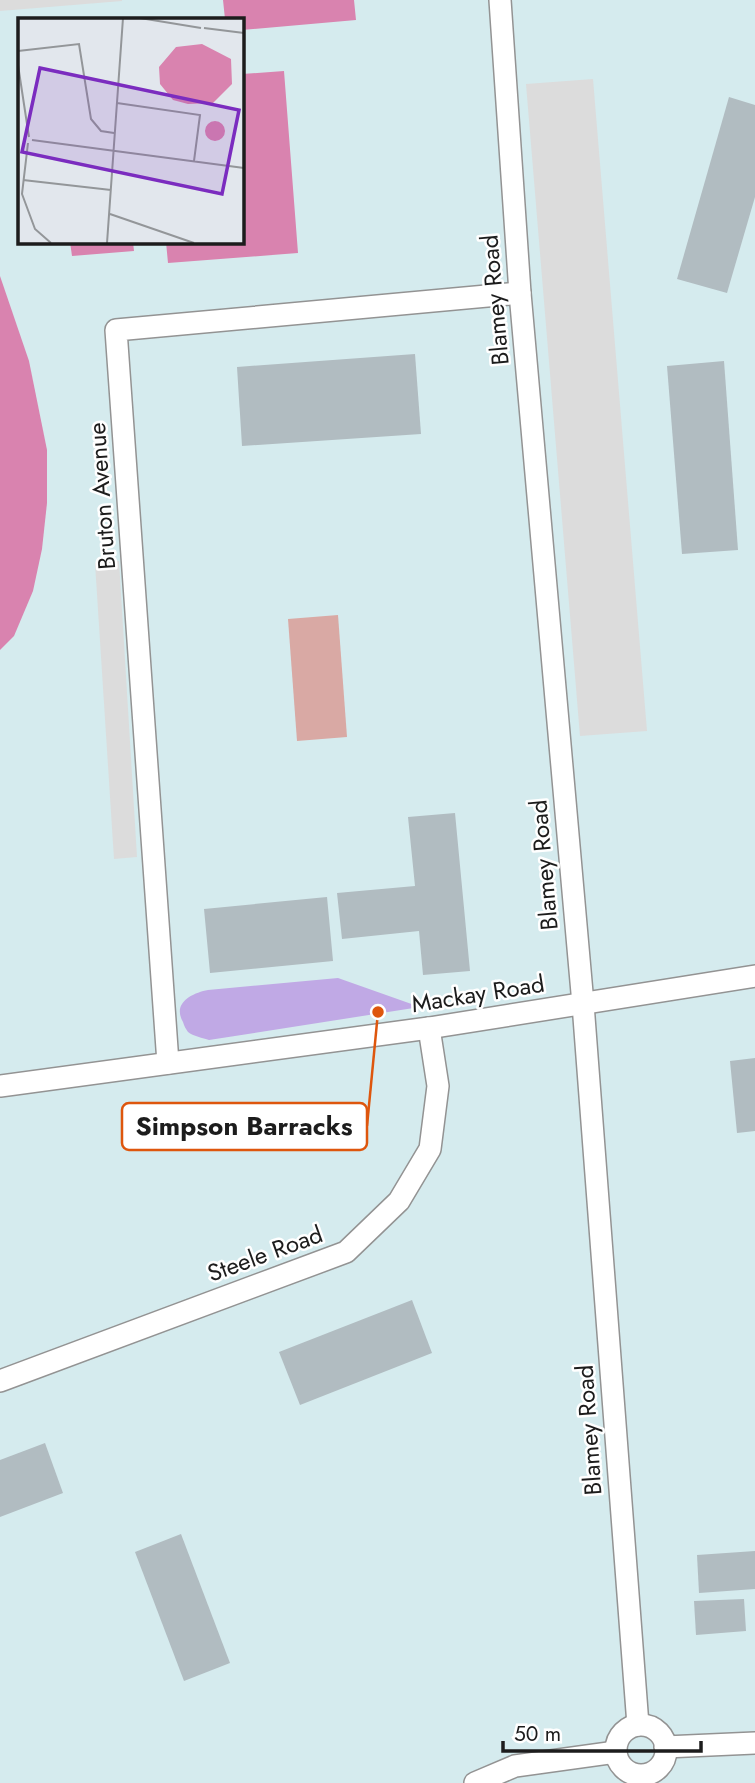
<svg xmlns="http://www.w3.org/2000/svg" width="755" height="1783" viewBox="0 0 755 1783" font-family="Jost,sans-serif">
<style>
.military{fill:#d5ebee;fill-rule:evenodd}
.grass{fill:#c0a9e5}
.pitch{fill:#d983af}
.parking{fill:#dcdcdc}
.water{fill:#d9a9a4}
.building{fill:#b1bcc1}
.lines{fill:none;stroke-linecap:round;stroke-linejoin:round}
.minor-casing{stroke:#939393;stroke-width:24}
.minor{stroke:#fff;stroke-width:21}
.labels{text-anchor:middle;stroke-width:5;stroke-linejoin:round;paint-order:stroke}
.street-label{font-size:24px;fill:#1c1c1c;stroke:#fff}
.inset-road{fill:none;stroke:#939699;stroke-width:2}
.view{fill:#7b2cbf;fill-opacity:0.15;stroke:#7b2cbf;stroke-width:3.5}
.inset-edge{fill:none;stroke:#1c1c1c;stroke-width:3.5}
.leader{fill:none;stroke:#de560d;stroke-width:2.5}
.callout-dot{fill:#de560d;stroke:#fff;stroke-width:2.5}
.callout{fill:#fff;stroke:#de560d;stroke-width:2.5}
.callout-label{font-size:26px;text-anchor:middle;font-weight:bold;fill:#1c1c1c}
</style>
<rect width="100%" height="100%" fill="#e2e7ed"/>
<!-- military -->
<path class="military" d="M 0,0 L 755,0 L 755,1783 L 0,1783 ZM 19,19 L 242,19 L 242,242 L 19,242 Z"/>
<!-- grass -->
<path class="grass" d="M 338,978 L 420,1007 L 209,1040 C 203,1038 193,1036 188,1032 C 186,1029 184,1026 183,1022 C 172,1003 192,993 208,990 Z"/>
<!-- pitch -->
<g class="pitch">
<polygon points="223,0 354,0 356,20 242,30 242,19 225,19"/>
<polygon points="284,71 298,253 168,263 166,242 242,242 242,74"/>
<polygon points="70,242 133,242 134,251 72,256"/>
<polygon points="0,276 29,361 47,450 47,503 42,549 33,591 14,636 0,650"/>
</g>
<!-- parking -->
<g class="parking">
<polygon points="0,0 122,0 122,1 0,11"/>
<polygon points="593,79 647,731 580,736 526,84"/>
<polygon points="119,561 137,857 114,859 95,563"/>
</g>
<!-- water -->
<polygon class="water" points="338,615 347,737 297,741 288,619"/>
<!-- building -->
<g class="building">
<polygon points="729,97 755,105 755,197 727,293 677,279"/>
<polygon points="415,354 421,434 242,446 237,367"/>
<polygon points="724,361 738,550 682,554 667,366"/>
<polygon points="455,813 470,971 423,975 419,931 342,939 337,893 415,886 408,817"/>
<polygon points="327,897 333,961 210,973 204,909"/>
<polygon points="755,1058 755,1131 737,1133 730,1061"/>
<polygon points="412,1300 432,1353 300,1405 279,1352"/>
<polygon points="45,1443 63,1493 0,1517 0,1460"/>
<polygon points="181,1534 230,1663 184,1681 135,1552"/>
<polygon points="755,1551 755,1589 699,1593 697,1555"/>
<polygon points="744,1599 746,1631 696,1635 694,1601"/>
</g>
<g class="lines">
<!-- minor casing -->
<g class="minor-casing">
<g id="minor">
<polyline points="500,0 520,293 583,1004 638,1725"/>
<polyline points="168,1063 116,330 520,293"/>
<polyline points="0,1086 429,1028 755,976"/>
<polyline points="0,1381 346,1252 399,1201 430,1149 438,1086 429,1028"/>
<circle cx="641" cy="1750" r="25"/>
<polyline points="665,1747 755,1743"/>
<polyline points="475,1783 515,1766 616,1752"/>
</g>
</g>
<!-- minor -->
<use href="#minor" class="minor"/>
</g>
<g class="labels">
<!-- street labels -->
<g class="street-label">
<text transform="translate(495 300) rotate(-95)" y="8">Blamey Road</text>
<text transform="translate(102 496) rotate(-94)" y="8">Bruton Avenue</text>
<text transform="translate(544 865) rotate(-95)" y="8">Blamey Road</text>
<text transform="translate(478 994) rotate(-9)" y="8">Mackay Road</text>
<text transform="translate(265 1254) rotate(-20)" y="8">Steele Road</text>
<text transform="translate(589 1430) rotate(-94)" y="8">Blamey Road</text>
</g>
</g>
<!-- overview -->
<g transform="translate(18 18)">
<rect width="226" height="226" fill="#e2e7ed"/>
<path d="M 184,26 L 213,41 L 214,66 L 195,85 L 170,86 L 155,82 L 142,66 L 141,49 L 158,29 ZM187 113a10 10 0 1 1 20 0a10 10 0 1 1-20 0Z" fill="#d983af"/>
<path class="inset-road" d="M 122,0 L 183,10M 186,10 L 226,15M 0,33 L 61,26 L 73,101 L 83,113 L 96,115M 0,47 L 11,119M 99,85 L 182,97 L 176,143M 14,122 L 226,150M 10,125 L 4,176 L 17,211 L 33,225M 5,162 L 93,172M 92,196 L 176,225M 89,225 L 105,0"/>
<path class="view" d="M 22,50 L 221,92 L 204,176 L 4,134 Z"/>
<rect width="226" height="226" class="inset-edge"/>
</g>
<!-- callouts -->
<path class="leader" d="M378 1012L367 1126"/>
<circle class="callout-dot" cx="378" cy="1012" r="7"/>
<rect class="callout" x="122" y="1103" width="245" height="47" rx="7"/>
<g class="callout-label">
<text x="244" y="1135">Simpson Barracks</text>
</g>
<!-- scale -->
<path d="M503 1741v10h198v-10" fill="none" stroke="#1c1c1c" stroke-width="3.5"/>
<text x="514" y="1741" font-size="21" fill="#1c1c1c" stroke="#ffffff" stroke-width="5" paint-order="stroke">50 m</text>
</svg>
